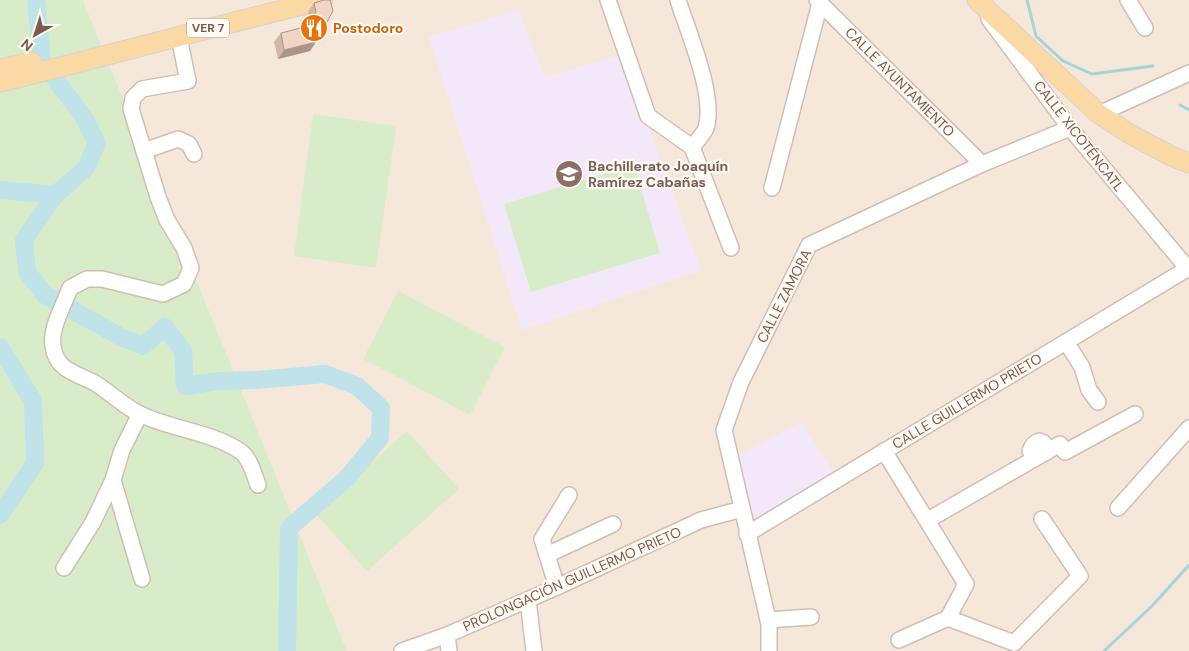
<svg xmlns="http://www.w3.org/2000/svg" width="1189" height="651" viewBox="0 0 1189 651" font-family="'DM Sans',sans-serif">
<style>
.residential{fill:#f5e8da}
.education{fill:#f3e8fa}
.green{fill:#d8ecc9}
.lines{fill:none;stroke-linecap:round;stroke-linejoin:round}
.stream{stroke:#a5d3da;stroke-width:3}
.river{stroke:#bfe3e8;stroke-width:18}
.minor-casing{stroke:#d1beb0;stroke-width:18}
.major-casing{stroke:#dad1cd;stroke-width:21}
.minor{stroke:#fff;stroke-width:15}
.major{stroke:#fbd9a5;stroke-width:19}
.wall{fill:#d1b7a8}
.shaded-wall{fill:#aa9588}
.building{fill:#f3d5c3;stroke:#aa9588}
.labels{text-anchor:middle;stroke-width:4.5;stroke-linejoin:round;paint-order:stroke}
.shield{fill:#fffaf3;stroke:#a28b7f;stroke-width:1}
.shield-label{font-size:12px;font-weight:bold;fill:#7a5c4d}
.food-label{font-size:14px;font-weight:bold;fill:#c56008;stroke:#fffaf3;text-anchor:start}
.street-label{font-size:14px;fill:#7a5c4d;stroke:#fffaf3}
.education-label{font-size:14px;font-weight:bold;fill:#785e54;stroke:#fffaf3;text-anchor:start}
</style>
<rect width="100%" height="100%" fill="#fdf6ec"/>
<!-- residential -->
<polygon class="residential" points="83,0 1189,0 1189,651 347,651"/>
<!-- education -->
<g class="education">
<polygon points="518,10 545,77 622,55 701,270 522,330 429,37"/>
<polygon points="801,422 835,474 754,522 738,455"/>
</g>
<!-- green -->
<g class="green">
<polygon points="0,0 83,0 347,651 0,651"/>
<polygon points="313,114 396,126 376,268 294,256"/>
<polygon points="634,165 660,253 531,292 504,204"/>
<polygon points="398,291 505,347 470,415 363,359"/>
<polygon points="407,431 459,489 367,571 315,513"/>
</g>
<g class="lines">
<!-- stream -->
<g class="stream">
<polyline points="1027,0 1036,36 1063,61 1092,74 1153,66"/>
<polyline points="1180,105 1189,110"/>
<polyline points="1104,651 1152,606 1189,565"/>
</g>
<!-- river -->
<g class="river">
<polyline points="0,190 55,195 86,168 97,143 84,118 42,61 36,0"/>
<polyline points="55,195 24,240 27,272 45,295 121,337 143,346 165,327 183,351 185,386 219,381 256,380 325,374 357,386 381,408 380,438 347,478 289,528 287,651"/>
<polyline points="0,347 33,401 35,463 0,515"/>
</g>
<!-- minor casing -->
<g class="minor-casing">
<g id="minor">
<polyline points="608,0 648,116 692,147 731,248"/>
<path d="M 678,0 C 688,32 716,96 706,128 C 703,135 697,141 692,147"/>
<polyline points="817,0 982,164"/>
<polyline points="1128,0 1145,28"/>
<polyline points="989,19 1070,128 1189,270"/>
<path d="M 182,35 L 180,42 L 188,81 L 142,89 L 133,98 L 131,109 L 158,197 L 167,220 L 184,248 L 191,268 L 184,284 L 163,294 L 102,279 L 87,279 L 70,288 C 64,305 50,328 53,346 C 56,370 75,373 93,382 C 109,391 123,406 140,414 C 170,429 212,432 240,451 C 250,458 254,474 258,485"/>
<polyline points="1099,114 1189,73"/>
<polyline points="144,151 178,139 189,144 194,154"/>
<polyline points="772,188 820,3"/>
<polyline points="1066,342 1082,367 1089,390 1098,402"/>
<polyline points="884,451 966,584 948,618"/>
<path d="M 1034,459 L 1030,451 C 1032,445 1034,443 1039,441 L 1044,443 L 1047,452"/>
<polyline points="113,480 142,579"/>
<polyline points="1118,508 1189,428"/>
<polyline points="928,520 1060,444 1065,452 1135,414"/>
<polyline points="747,534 1187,269"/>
<polyline points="547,555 613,524"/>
<polyline points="64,568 93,522 113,480 122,450 140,414"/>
<polyline points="557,587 542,539 569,495"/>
<polyline points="528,600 534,651"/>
<polyline points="948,618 1014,643"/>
<polyline points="768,620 811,617"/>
<polyline points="447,635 449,651"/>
<polyline points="899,640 948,618"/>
<polyline points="1014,643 1080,576 1042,519"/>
<polyline points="402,651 447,635 557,587 701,520 742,509"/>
<polyline points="769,651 769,624 724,430 741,382 809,245 982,164 1070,128"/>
</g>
</g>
<!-- major casing -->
<g class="major-casing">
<g id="major">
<polyline points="977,0 1099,114 1130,134 1171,156 1189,163"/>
<polyline points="0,69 32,62"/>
<path d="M 0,82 C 108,56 215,26 323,0"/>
</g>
</g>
<!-- minor -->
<use href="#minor" class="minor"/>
<!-- major -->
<use href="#major" class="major"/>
</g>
<!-- wall -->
<polygon class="wall" points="324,0 310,51 278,59 274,42 281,33 307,26 310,21 308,12 314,3"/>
<!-- shaded-wall -->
<polygon class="shaded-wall" points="316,42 310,51 278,59 284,50"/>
<!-- building -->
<polygon class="building" points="324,0 330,0 333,11 316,42 284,50 281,33 309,26 316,12 314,3"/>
<!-- icons -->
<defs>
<g id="restaurant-disc" transform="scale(1.4375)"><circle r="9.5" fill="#e8710a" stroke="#fffaf3"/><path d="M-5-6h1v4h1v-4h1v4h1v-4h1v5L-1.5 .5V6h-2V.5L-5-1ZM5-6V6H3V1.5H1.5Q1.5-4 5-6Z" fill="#fff"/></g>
<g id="university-disc" transform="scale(1.4375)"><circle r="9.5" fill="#8d6e63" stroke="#fffaf3"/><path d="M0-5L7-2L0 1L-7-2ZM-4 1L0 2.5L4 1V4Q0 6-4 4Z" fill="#fff"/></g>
</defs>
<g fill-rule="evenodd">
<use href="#restaurant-disc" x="314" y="28"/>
<use href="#university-disc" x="569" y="174"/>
</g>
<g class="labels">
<!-- shield labels -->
<rect class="shield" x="187" y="18.5" width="42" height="19" rx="4"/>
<g class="shield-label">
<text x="208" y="32">VER 7</text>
</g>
<!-- food labels -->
<g class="food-label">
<text x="333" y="33">Postodoro</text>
</g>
<!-- street labels -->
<g class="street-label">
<text transform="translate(900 82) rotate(45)" y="5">CALLE AYUNTAMIENTO</text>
<text transform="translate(1079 136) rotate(52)" y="5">CALLE XICOTÉNCATL</text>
<text transform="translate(784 296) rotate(-63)" y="5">CALLE ZAMORA</text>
<text transform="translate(967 401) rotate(-31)" y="5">CALLE GUILLERMO PRIETO</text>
<text transform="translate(572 579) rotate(-24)" y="5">PROLONGACIÓN GUILLERMO PRIETO</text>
</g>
<!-- education labels -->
<g class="education-label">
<text x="588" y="171">Bachillerato Joaquín<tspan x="588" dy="16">Ramírez Cabañas</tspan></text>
</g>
</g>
<!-- north arrow -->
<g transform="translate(35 35) rotate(219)" stroke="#fffaf3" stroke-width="4" paint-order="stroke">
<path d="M0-4L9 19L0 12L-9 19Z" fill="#7a5c4d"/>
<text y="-8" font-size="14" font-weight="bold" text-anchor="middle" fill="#7a5c4d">N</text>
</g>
</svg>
